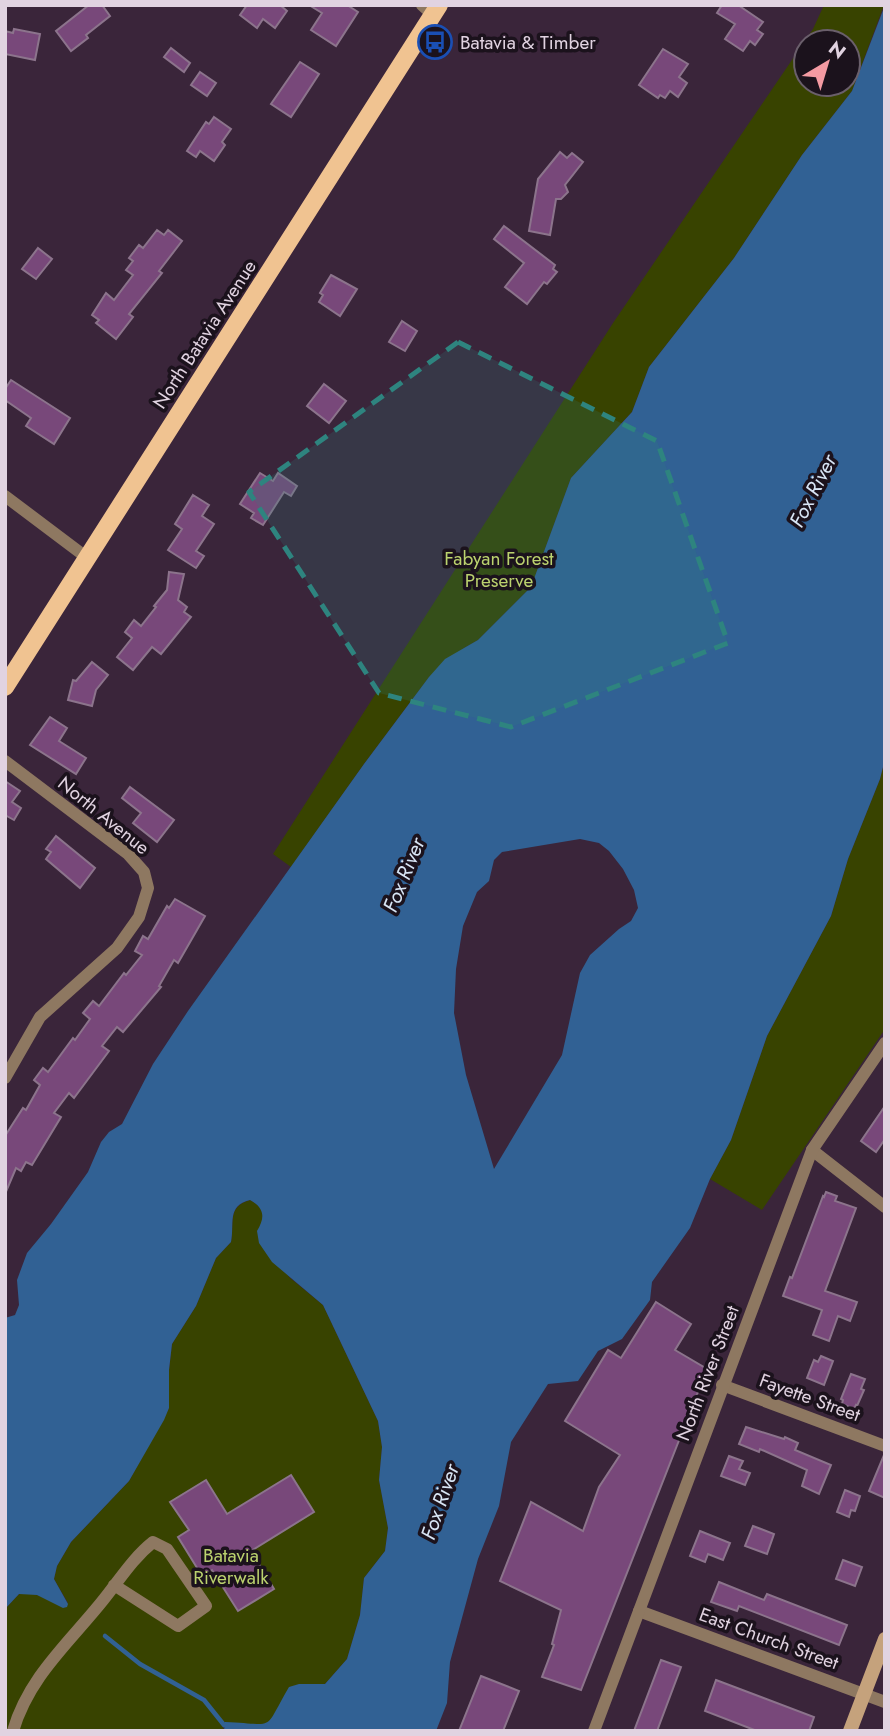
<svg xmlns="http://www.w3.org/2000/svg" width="890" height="1736" viewBox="0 0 890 1736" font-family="Jost,sans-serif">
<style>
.green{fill:#384300;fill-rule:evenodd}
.water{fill:#316194;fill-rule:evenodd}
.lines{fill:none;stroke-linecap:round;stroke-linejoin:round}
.stream{stroke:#316194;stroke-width:4.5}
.building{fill:#78487a;stroke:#8c748c;stroke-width:2}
.minor{stroke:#8e7861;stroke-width:12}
.secondary{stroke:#c5a27c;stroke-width:14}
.primary{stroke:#f0c391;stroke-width:18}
.marked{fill:#2e847f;fill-opacity:0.2;stroke:#2e847f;stroke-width:5;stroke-dasharray:14 9;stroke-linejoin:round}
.labels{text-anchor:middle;stroke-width:7;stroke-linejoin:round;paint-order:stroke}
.poi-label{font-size:19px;fill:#e1d3e1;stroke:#1b121c;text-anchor:start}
.street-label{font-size:19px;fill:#e1d3e1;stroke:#1b121c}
.park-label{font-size:19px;fill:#bbd26e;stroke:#1b121c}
.water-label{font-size:21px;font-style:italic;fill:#d8e5f5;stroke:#1b121c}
</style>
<rect width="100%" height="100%" fill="#3a253a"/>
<!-- green -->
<g class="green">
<path d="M 824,5 L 884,5 L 852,91 L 802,155 L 734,258 L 649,367 L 632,412 L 571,478 L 531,587 L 478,640 L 464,648 L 429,677 L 364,764 L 291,867 L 273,854 L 613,323 L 813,29 ZM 806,42 L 848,42 L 848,84 L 806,84 Z"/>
<polygon points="885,759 885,1029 762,1210 710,1179 731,1140 767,1036 831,916 848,859 880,779"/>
<path d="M 250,1200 C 260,1205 264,1211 263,1221 L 289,1277 L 323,1305 L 378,1421 L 382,1447 L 379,1480 L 388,1528 L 385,1551 L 364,1578 L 360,1615 L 347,1659 L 325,1684 L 299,1684 L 270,1722 C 256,1731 238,1719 223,1727 L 224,1731 L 5,1731 L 5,1609 L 19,1594 L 29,1593 L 68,1603 L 54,1579 L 57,1566 L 71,1542 L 129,1481 L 169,1408 L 169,1370 L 172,1344 L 196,1306 L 216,1258 L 231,1242 C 235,1224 226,1207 250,1200 Z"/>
</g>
<!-- water -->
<path class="water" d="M 885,5 L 885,759 L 880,779 L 848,859 L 831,916 L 767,1036 L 731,1140 L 710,1179 L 690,1228 L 652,1282 L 650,1300 L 622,1339 L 598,1351 L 578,1381 L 548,1384 L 511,1442 L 499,1506 L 478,1559 L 450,1662 L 447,1703 L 436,1731 L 224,1731 L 225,1722 C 278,1724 262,1733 289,1687 L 299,1684 L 325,1684 L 347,1659 L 360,1615 L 364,1578 L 385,1551 L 388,1528 L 379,1480 L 382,1447 L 378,1421 L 323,1305 L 272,1262 L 259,1243 L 257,1231 C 265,1218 265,1208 250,1200 C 226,1206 235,1224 231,1242 L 216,1258 L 196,1306 L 172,1344 L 169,1370 L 169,1408 L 164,1420 L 129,1481 L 71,1542 L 57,1566 L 54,1579 L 68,1604 L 67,1607 L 63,1608 L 37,1595 L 19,1594 L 5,1609 L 5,1318 L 15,1315 L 19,1305 L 17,1280 L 27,1253 L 51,1224 L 88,1172 L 101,1142 L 109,1132 L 122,1124 L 153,1064 L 188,1011 L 364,764 L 429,677 L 445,659 L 478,640 L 531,587 L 571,478 L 632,412 L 649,367 L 734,258 L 802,155 L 852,91 ZM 580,839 L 599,843 L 609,851 L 623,869 L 634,890 L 638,908 L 631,921 L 619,929 L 590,955 L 580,973 L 562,1055 L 494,1169 L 466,1075 L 454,1013 L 456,969 L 463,926 L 477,892 L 489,881 L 494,860 L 502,852 Z"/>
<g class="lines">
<!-- stream -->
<polyline class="stream" points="105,1636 140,1664 204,1700 224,1725"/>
</g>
<!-- building -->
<g class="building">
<polygon points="89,5 102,5 110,16 86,35 88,38 71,51 56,31"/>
<polygon points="247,5 280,5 287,11 275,28 263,19 257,28 240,15"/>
<polygon points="309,5 347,5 358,12 336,46 311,30 322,13"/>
<polygon points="722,5 738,5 763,22 757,30 763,34 755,45 750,41 743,51 725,39 735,24 717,13"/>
<polygon points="14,29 40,34 35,60 5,54 5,31 13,33"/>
<polygon points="171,48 190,63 184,72 164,57"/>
<polygon points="663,49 688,64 679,77 687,83 678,97 670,91 665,98 660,95 658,98 639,85"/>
<polygon points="300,62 319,74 291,117 271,104"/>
<polygon points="200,72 216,83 207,96 191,85"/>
<polygon points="214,117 231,129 222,142 225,145 214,161 200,151 196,157 187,151 206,122 209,124"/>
<polygon points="560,152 567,158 572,153 583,162 565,185 568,192 561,199 556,199 550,235 529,231 538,179"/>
<polygon points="504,226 555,265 553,269 557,272 547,284 544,282 527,304 505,287 524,263 494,239"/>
<polygon points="157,230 164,235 168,230 182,241 159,271 162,273 129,314 133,317 116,339 96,323 99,320 92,315 106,293 114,300 133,275 126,270 133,261 129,258 139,245 143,248"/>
<polygon points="38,248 52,259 36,279 22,269"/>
<polygon points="331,275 357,289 340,316 319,302 323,295 320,293"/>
<polygon points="402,321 417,331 405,351 389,342"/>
<polygon points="11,380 70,418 54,444 26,426 31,418 5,400 5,389"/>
<polygon points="324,384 346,401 329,423 307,406"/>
<polygon points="260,473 273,481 278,473 297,486 291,496 284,492 263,525 251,518 254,513 240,504"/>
<polygon points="193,495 209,505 202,516 214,524 196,551 204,556 196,568 168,550 182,529 175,524"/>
<polygon points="169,572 184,574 178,600 187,607 184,612 191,617 161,654 152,647 133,670 117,657 132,638 125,632 134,620 141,626 156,607 154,606 167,590"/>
<polygon points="92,662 108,675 96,690 92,706 68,700 73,680 76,681"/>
<polygon points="50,717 67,728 59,741 86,758 76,774 30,745"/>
<polygon points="5,781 20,791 12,802 21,808 14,820 5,815"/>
<polygon points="130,787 174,820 157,842 133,823 141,813 122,798"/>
<polygon points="56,836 95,868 80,888 46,859 51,852 46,849"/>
<polygon points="175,899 205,916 178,963 174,960 159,986 161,987 123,1032 117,1027 102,1046 109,1051 74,1098 69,1093 54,1113 61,1117 32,1165 26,1162 21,1171 16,1168 5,1194 5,1136 23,1108 26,1110 40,1085 34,1080 43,1068 48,1072 73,1038 75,1040 90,1019 83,1013 93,1001 99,1006 124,973 126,975 142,955 135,951 143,936 148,939 167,906 169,908"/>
<polygon points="885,1106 885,1139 876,1152 861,1141"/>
<polygon points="826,1192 837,1196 835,1201 856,1208 825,1291 857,1302 850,1321 838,1316 829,1341 813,1335 822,1310 783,1296 790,1277 792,1278 823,1196 824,1197"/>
<polygon points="656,1302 691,1324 675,1350 707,1369 581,1690 542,1677 554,1645 552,1644 561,1610 500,1581 531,1502 583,1531 599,1487 620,1455 565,1421 608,1350 621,1358"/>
<polygon points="821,1356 833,1361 824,1385 807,1378 814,1360 818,1362"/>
<polygon points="851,1374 865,1379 861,1389 864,1390 857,1406 856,1405 854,1409 842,1404 843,1400 841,1399"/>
<polygon points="746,1427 784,1439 785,1437 798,1443 795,1450 831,1465 819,1494 802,1486 807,1470 760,1449 759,1452 739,1444"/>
<polygon points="884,1455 885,1455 885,1498 869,1491"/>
<polygon points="729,1456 743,1461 739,1469 750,1473 745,1485 721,1476"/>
<polygon points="291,1475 314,1512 251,1551 274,1589 238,1611 212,1570 202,1576 178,1537 189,1530 170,1502 206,1480 227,1514"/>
<polygon points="845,1490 860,1496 855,1511 851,1510 849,1517 837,1512"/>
<polygon points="753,1526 774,1534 767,1554 745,1546"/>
<polygon points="700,1531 730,1543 723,1560 708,1554 705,1562 690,1556"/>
<polygon points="843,1560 862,1567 855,1586 836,1579"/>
<polygon points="719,1582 764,1600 767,1594 847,1625 839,1645 739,1606 737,1611 711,1602"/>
<polygon points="661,1660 681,1667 657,1731 634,1731"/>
<polygon points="481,1676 519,1691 503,1731 459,1731"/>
<polygon points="716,1680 814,1717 809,1731 757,1731 705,1711"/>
</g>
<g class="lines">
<!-- minor -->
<g class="minor">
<polyline points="422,5 433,15"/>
<polyline points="5,496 86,557"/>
<polyline points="5,761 128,854 144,872 148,888 139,917 117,948 40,1017 5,1078"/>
<polyline points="812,1150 885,1207"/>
<polyline points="722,1385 885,1446"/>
<polyline points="639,1611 885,1702"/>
<path d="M 13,1731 C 29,1676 70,1642 104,1599 C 120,1579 133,1558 153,1542 L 167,1549 L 206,1606 L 178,1626 L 114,1585"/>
<polyline points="594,1731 812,1150 885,1043"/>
</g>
<!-- secondary -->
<polyline class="secondary" points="850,1731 885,1639"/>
<!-- primary -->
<polyline class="primary" points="5,687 439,5"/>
</g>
<!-- marked area -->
<path class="marked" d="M 458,342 L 657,441 L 728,643 L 511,727 L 379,693 L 249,492 Z"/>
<!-- icons -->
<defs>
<g id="bus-ring" transform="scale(1.75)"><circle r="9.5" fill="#1b121c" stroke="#1a4fb4" stroke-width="1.5"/><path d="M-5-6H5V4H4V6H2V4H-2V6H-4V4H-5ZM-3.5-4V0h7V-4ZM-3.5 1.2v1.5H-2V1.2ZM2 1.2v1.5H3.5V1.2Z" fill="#1a4fb4"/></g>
</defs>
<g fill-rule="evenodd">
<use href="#bus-ring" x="435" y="42"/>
</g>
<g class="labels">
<!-- poi labels -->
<g class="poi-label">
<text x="460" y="49">Batavia &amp; Timber</text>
</g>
<!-- street labels -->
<g class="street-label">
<text transform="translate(204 334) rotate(-57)" y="7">North Batavia Avenue</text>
<text transform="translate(104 815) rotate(39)" y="7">North Avenue</text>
<text transform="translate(707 1373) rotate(-69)" y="7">North River Street</text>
<text transform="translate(810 1397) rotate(20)" y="7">Fayette Street</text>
<text transform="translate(769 1638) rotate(20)" y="7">East Church Street</text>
</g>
<!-- park labels -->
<g class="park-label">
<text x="499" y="565">Fabyan Forest<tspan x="499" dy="22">Preserve</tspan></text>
<text x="231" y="1562">Batavia<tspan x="231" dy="22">Riverwalk</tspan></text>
</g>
<!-- water labels -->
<g class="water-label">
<text transform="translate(813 491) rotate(-63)" y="7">Fox River</text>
<text transform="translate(404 875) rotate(-68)" y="7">Fox River</text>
<text transform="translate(440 1502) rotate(-71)" y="7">Fox River</text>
</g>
</g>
<!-- border -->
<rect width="890" height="1736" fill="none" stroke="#e1d3e1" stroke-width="14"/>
<!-- north arrow -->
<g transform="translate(827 63) rotate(38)"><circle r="33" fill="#1b121c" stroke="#6a5f6b" stroke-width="2"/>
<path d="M0-5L12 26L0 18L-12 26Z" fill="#f49aa2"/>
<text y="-10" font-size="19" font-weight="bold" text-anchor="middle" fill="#e1d3e1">N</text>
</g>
</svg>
